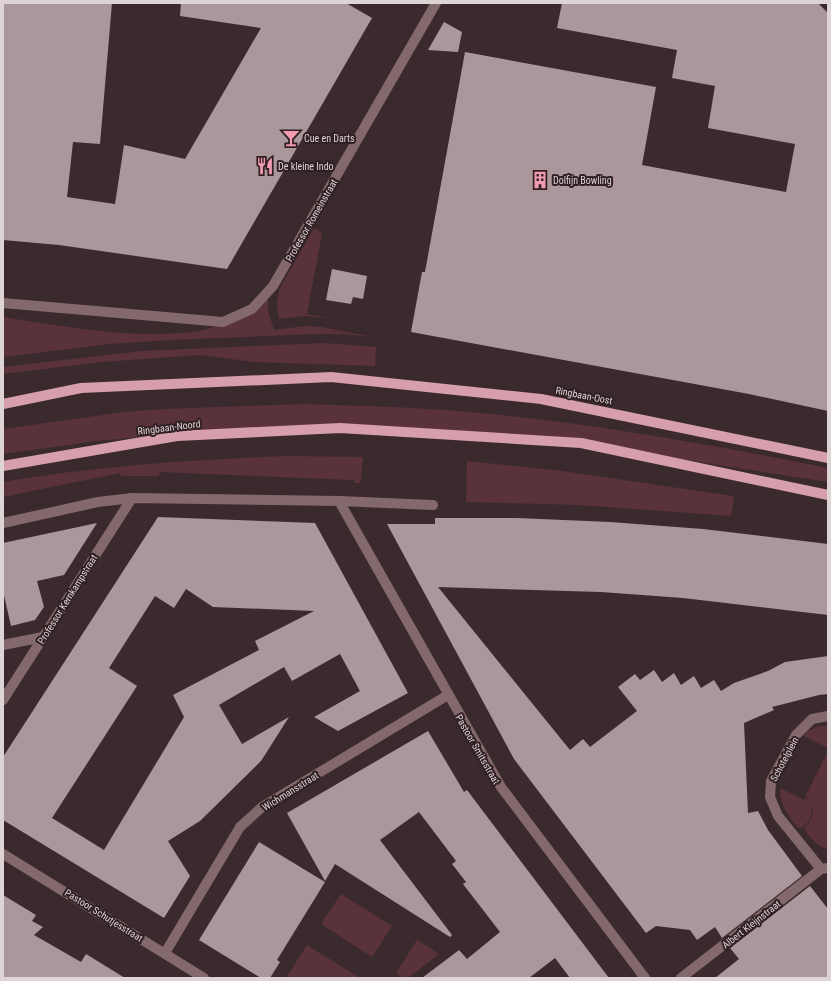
<svg xmlns="http://www.w3.org/2000/svg" width="831" height="981" viewBox="0 0 831 981" font-family="'Roboto Condensed',sans-serif">
<style>
.green{fill:#5a323c}
.building{fill:#ab979b;fill-rule:evenodd}
.lines{fill:none;stroke-linecap:round;stroke-linejoin:round}
.minor{stroke:#83686d;stroke-width:10}
.major{stroke:#d69fab;stroke-width:10}
.labels{text-anchor:middle;stroke-width:4;stroke-linejoin:round;paint-order:stroke}
.poi-label{font-size:10px;fill:#ded3d5;stroke:#302024;text-anchor:start}
.street-label{font-size:10px;fill:#ded3d5;stroke:#302024}
</style>
<rect width="100%" height="100%" fill="#3a2a2e"/>
<!-- green -->
<g class="green">
<polygon points="314,228 322,233 307,314 328,318 304,316 279,319 277,303 280,288"/>
<path d="M 268,295 L 268,311 L 274,330 L 305,326 L 321,327 L 373,337 L 345,334 L 319,334 L 170,340 L 110,344 L 3,357 L 3,317 C 56,325 109,335 163,334 C 179,333 195,333 211,328 C 231,321 250,306 268,295 Z"/>
<polygon points="324,343 376,347 375,366 254,362 200,355 101,362 3,374 3,367 141,351"/>
<path d="M 306,404 C 361,406 415,407 470,412 C 590,423 709,444 828,468 L 828,482 L 621,450 L 441,431 L 182,433 L 97,441 L 3,454 L 3,429 L 124,412 L 163,409 Z"/>
<path d="M 284,456 L 363,457 L 361,480 L 360,483 L 355,483 L 354,480 L 160,472 L 159,476 L 121,476 L 120,473 L 3,497 L 3,482 C 96,466 190,460 284,456 Z"/>
<polygon points="467,461 562,471 733,496 734,498 731,516 579,505 466,502"/>
<polygon points="819,726 828,726 828,748 804,736 806,732"/>
<path d="M 828,751 L 828,849 C 816,847 811,838 804,829 C 810,821 815,816 812,806 C 812,816 810,822 801,829 L 800,827 L 798,828 C 789,816 779,805 780,788 L 804,800 L 806,797 L 811,806 L 806,795 Z"/>
<polygon points="341,894 392,926 372,957 321,924"/>
<polygon points="417,940 439,954 408,978 404,978 396,973"/>
<polygon points="307,945 360,978 286,978"/>
</g>
<!-- building -->
<g class="building">
<polygon points="3,3 112,3 100,144 73,142 67,197 115,204 124,145 185,159 261,28 180,16 181,3 346,3 372,18 227,269 59,245 3,240"/>
<polygon points="562,3 818,3 828,13 828,411 749,394 411,332 422,272 425,272 465,52 656,87 642,165 786,192 795,144 708,128 715,86 672,78 677,50 557,28"/>
<polygon points="444,22 462,32 458,52 428,50"/>
<polygon points="332,269 367,276 363,299 353,297 351,304 326,300"/>
<path d="M 158,517 L 315,523 L 408,693 L 338,731 L 314,717 L 360,691 L 340,654 L 292,681 L 284,667 L 219,705 L 242,744 L 289,717 L 261,761 L 200,821 L 168,841 L 190,876 L 164,918 L 3,820 L 3,757 ZM 186,589 L 213,607 L 314,611 L 255,641 L 259,650 L 173,695 L 184,717 L 104,850 L 52,818 L 137,686 L 109,668 L 155,596 L 174,608 Z"/>
<polygon points="435,518 517,518 610,522 703,529 828,544 828,615 683,598 601,592 438,587 570,750 583,739 590,747 637,711 618,687 635,674 640,680 654,670 662,682 674,673 681,685 694,676 701,688 714,680 721,691 734,683 768,671 785,662 828,656 828,694 819,695 772,707 774,710 744,723 748,813 758,811 768,830 802,876 722,938 715,927 697,940 690,930 656,926 646,933 514,759 387,524 435,524"/>
<polygon points="97,523 64,575 37,581 44,607 35,620 11,626 3,591 3,543"/>
<polygon points="428,731 464,792 467,790 609,978 570,978 555,958 529,978 422,978 459,950 467,959 500,932 463,884 466,882 452,864 456,861 419,812 380,840 452,935 450,937 335,864 325,881 287,813"/>
<polygon points="259,842 325,882 277,960 280,962 270,978 261,978 199,940"/>
<polygon points="810,886 828,909 828,978 715,978 739,959 730,948"/>
<polygon points="3,895 36,915 32,921 43,927 34,935 81,962 86,954 125,978 3,978"/>
</g>
<g class="lines">
<!-- minor -->
<g class="minor">
<polyline points="3,303 223,322 252,309 273,286 436,3"/>
<polyline points="339,501 501,787 645,978"/>
<polyline points="3,523 98,502 132,498 339,501 433,505"/>
<polyline points="3,645 43,637"/>
<polyline points="3,700 132,498"/>
<polyline points="828,716 812,719 796,735 771,781 770,797 778,816 821,869 828,868"/>
<polyline points="3,854 204,978"/>
<polyline points="165,953 240,827 262,807 448,695"/>
<polyline points="681,978 821,869"/>
</g>
<!-- major -->
<g class="major">
<polyline points="3,404 81,388 331,377 541,399 828,458"/>
<polyline points="3,466 177,436 340,428 581,443 828,495"/>
</g>
</g>
<!-- icons -->
<defs>
<g id="bar-bare" transform="scale(1.38)"><path d="M-6-5H6L.8 .8V4.5H3.5V6h-7V4.5H-.8V.8Z" fill="#f29aaf" stroke="#302024" stroke-width="2.5" paint-order="stroke"/></g>
<g id="restaurant-bare" transform="scale(1.38)"><path d="M-5-6h1v4h1v-4h1v4h1v-4h1v5L-1.5 .5V6h-2V.5L-5-1ZM5-6V6H3V1.5H1.5Q1.5-4 5-6Z" fill="#f29aaf" stroke="#302024" stroke-width="2.5" paint-order="stroke"/></g>
<g id="building-bare" transform="scale(1.38)"><path d="M-4-6H4V6H1V3H-1V6H-4ZM-2.5-4.3h1.7v1.8h-1.7ZM.8-4.3h1.7v1.8H.8ZM-2.5-1h1.7V.8h-1.7ZM.8-1h1.7V.8H.8Z" fill="#f29aaf" stroke="#302024" stroke-width="2.5" paint-order="stroke"/></g>
</defs>
<g fill-rule="evenodd">
<use href="#bar-bare" x="291" y="138"/>
<use href="#restaurant-bare" x="265" y="166"/>
<use href="#building-bare" x="540" y="180"/>
</g>
<g class="labels">
<!-- poi labels -->
<g class="poi-label">
<text x="304" y="142">Cue en Darts</text>
<text x="278" y="170">De kleine Indo</text>
<text x="553" y="184">Dolfijn Bowling</text>
</g>
<!-- street labels -->
<g class="street-label">
<text transform="translate(311 220) rotate(-60)" y="4">Professor Romeinstraat</text>
<text transform="translate(584 395) rotate(11)" y="4">Ringbaan-Oost</text>
<text transform="translate(169 427) rotate(-7)" y="4">Ringbaan-Noord</text>
<text transform="translate(67 599) rotate(-58)" y="4">Professor Kernkampstraat</text>
<text transform="translate(478 749) rotate(60)" y="4">Pastoor Smitsstraat</text>
<text transform="translate(784 759) rotate(-62)" y="4">Schotelplein</text>
<text transform="translate(290 791) rotate(-32)" y="4">Wichmansstraat</text>
<text transform="translate(104 915) rotate(32)" y="4">Pastoor Schutjesstraat</text>
<text transform="translate(751 924) rotate(-38)" y="4">Albert Kleijnstraat</text>
</g>
</g>
<!-- border -->
<rect width="831" height="981" fill="none" stroke="#ded3d5" stroke-width="8"/>
</svg>
